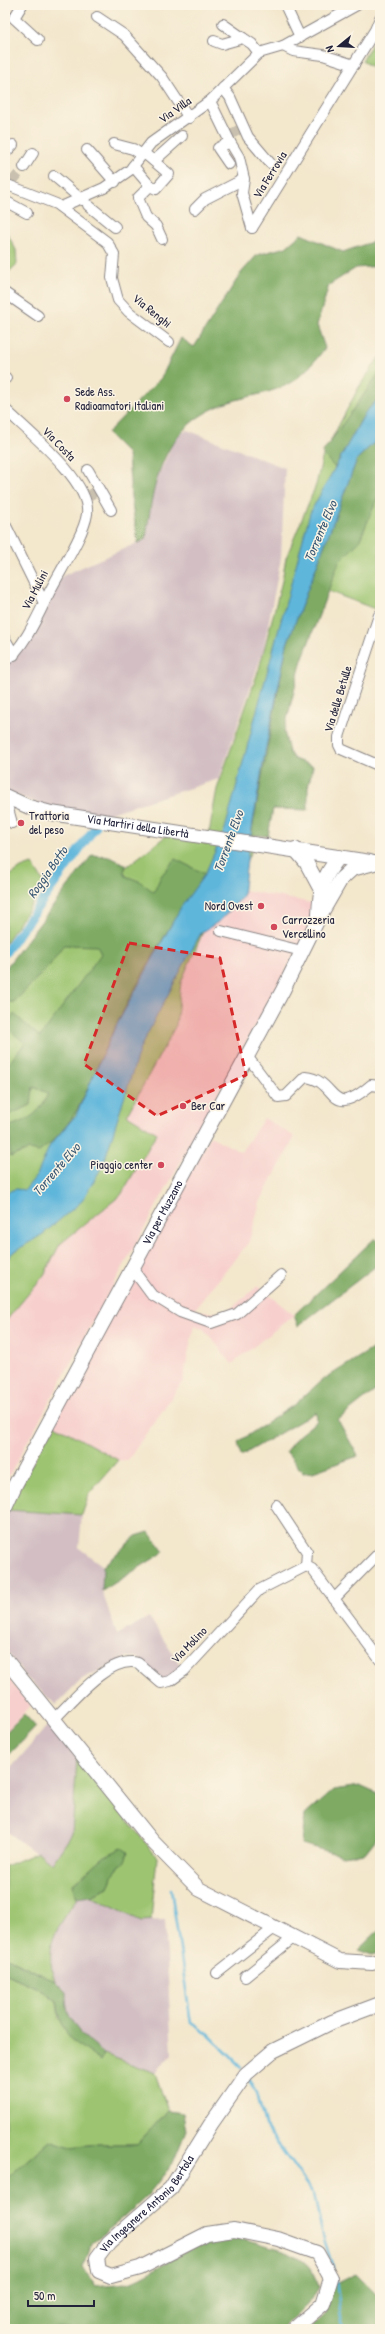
<svg xmlns="http://www.w3.org/2000/svg" width="385" height="2334" viewBox="0 0 385 2334" font-family="'Patrick Hand',sans-serif">
<style>
.built{fill:#f7d0cd}
.industrial{fill:#d2bec3}
.green{fill:#9dc571;stroke:#607456}
.forest{fill:#7eaa63;stroke:#50664f}
.water{fill:#5eb6db;stroke:#406c8b}
.lines{fill:none;stroke-linecap:round;stroke-linejoin:round}
.stream{stroke:#5eb6db;stroke-width:2.5}
.canal{stroke:#5eb6db;stroke-width:9}
.street-tunnel{stroke:#c9c0af;stroke-width:10;stroke-dasharray:10 5;stroke-linecap:butt}
.street-casing{stroke:#8a8484;stroke-width:12}
.secondary-casing{stroke:#8a8484;stroke-width:16}
.street{stroke:#fff;stroke-width:10}
.secondary{stroke:#fff;stroke-width:14}
.marked{fill:#d62828;fill-opacity:0.2;stroke:#d62828;stroke-width:3;stroke-dasharray:8 5;stroke-linejoin:round}
.poi-dot{fill:#d1495b;stroke:#fcf5e5;stroke-width:1.5}
.labels{text-anchor:middle;stroke-width:3;stroke-linejoin:round;paint-order:stroke}
.street-label{font-size:12px;fill:#22223b;stroke:#fcf5e5}
.poi-label{font-size:12px;fill:#22223b;stroke:#fcf5e5;text-anchor:start}
.water-label{font-size:13px;font-style:italic;fill:#375673;stroke:#fcf5e5}
</style>
<rect width="100%" height="100%" fill="#fcf5e5"/>
<filter id="ink" filterUnits="userSpaceOnUse"><feTurbulence type="fractalNoise" baseFrequency=".025" numOctaves="2"/><feDisplacementMap in="SourceGraphic" scale="8" xChannelSelector="R" yChannelSelector="G"/><feConvolveMatrix kernelMatrix="1 2 1 2 8 2 1 2 1" color-interpolation-filters="sRGB"/></filter>
<filter id="wash" filterUnits="userSpaceOnUse"><feTurbulence type="fractalNoise" baseFrequency=".012" numOctaves="4" result="noise"/><feDisplacementMap in="SourceGraphic" scale="16" xChannelSelector="R" yChannelSelector="G"/><feGaussianBlur stdDeviation="0.9" result="paint"/><feColorMatrix in="noise" values="0 0 0 0 0 0 0 0 0 0 0 0 0 0 0 0 0 1.4 0 .05"/><feComposite in="paint" operator="in"/></filter>
<g filter="url(#wash)">
<rect width="100%" height="100%" fill="#f3e7cc"/>
<!-- built -->
<g class="built">
<polygon points="244,890 317,904 307,931 5,1483 5,1262 201,933 243,896"/>
<polygon points="264,1118 295,1137 260,1202 249,1242 194,1310 224,1314 258,1286 294,1315 232,1364 204,1329 194,1325 183,1381 127,1461 118,1460 53,1424 210,1136 241,1152"/>
<polygon points="5,1675 31,1705 5,1733"/>
</g>
<!-- industrial -->
<g class="industrial">
<polygon points="187,430 285,468 281,558 263,651 219,779 97,817 50,808 5,791 5,664 62,576 146,539 151,497 156,480 176,437"/>
<polygon points="8,1510 82,1515 79,1548 103,1566 102,1591 117,1635 149,1617 182,1668 163,1681 137,1657 127,1657 80,1680 56,1705 24,1675 5,1649 5,1519"/>
<polygon points="48,1725 77,1758 72,1834 52,1865 5,1830 5,1775"/>
<polygon points="90,1896 141,1921 165,1920 172,2054 155,2073 104,2054 84,2037 74,2026 70,2017 66,2004 66,1992 55,1981 49,1964 51,1939 77,1898"/>
</g>
<!-- green -->
<g class="green">
<polygon points="380,30 380,72 362,61"/>
<polygon points="5,229 16,250 17,264 5,276"/>
<polygon points="380,356 380,611 320,588 263,793 251,853 202,934 181,982 176,1025 127,1115 157,1133 121,1195 60,1244 44,1275 5,1322 5,976 68,890 102,855 125,868 167,835 207,844 217,789 259,669 282,581 286,558 316,485 323,455 359,387"/>
<polygon points="32,864 47,887 39,893 5,944 5,879 21,868"/>
<polygon points="53,1424 118,1460 89,1494 82,1515 8,1510"/>
<path d="M 77,1758 L 157,1857 L 151,1920 L 141,1921 L 90,1896 L 108,1888 L 113,1874 L 125,1861 L 73,1884 L 77,1898 C 57,1930 43,1942 55,1981 L 5,1957 L 5,1866 L 38,1852 L 52,1864 L 72,1834 Z"/>
<polygon points="5,1973 44,1991 57,2001 59,2019 100,2061 104,2054 155,2073 168,2111 137,2144 99,2144 70,2147 50,2140 5,2180"/>
</g>
<!-- forest -->
<g class="forest">
<path d="M 301,234 L 343,252 L 380,239 L 380,266 L 356,268 L 329,285 L 317,325 L 325,348 C 313,364 297,383 277,389 C 264,394 250,396 236,400 C 165,421 154,473 146,539 L 138,543 L 131,497 L 128,454 L 107,433 L 161,378 L 181,338 L 194,347 L 241,273 L 257,255 L 286,247 Z"/>
<polygon points="380,372 380,397 365,413 335,468 322,453"/>
<polygon points="380,437 380,492 359,542 339,562 302,660 284,731 289,752 294,759 313,766 308,787 308,810 273,809 268,836 251,835 287,644 357,459"/>
<path d="M 92,855 L 110,857 L 126,865 L 124,872 L 126,876 L 139,881 L 154,892 L 161,876 L 175,859 L 205,874 C 170,922 141,976 114,1029 C 91,1074 83,1121 39,1152 L 29,1150 L 10,1157 L 10,1126 C 30,1119 40,1114 48,1093 L 33,1087 L 31,1105 L 6,1116 L 5,1068 L 25,1043 L 5,1026 L 14,1014 L 40,1037 L 101,954 L 97,946 L 64,945 L 49,966 L 14,1002 L 5,1002 L 5,969 Z"/>
<polygon points="375,1238 380,1243 380,1258 375,1267 298,1326 294,1315"/>
<polygon points="380,1344 380,1387 338,1420 358,1456 313,1472 303,1473 286,1451 298,1436 317,1421 316,1412 241,1456 238,1442 295,1404 321,1381"/>
<polygon points="149,1532 164,1552 102,1591 103,1566 136,1536"/>
<polygon points="24,1714 36,1727 5,1759 5,1733"/>
<polygon points="360,1786 380,1795 380,1834 365,1853 343,1856 302,1844 305,1815 333,1790"/>
<polygon points="122,1848 128,1852 125,1861 113,1874 108,1888 90,1896 77,1898 73,1884 105,1856"/>
<polygon points="380,1929 380,1953 372,1955 358,1950"/>
<path d="M 5,1957 L 55,1981 L 66,1992 C 65,2024 82,2035 104,2054 L 100,2061 C 71,2040 62,2037 57,2001 L 44,1991 L 5,1973 Z"/>
<path d="M 168,2111 L 183,2113 L 186,2131 L 173,2163 L 147,2196 L 122,2219 L 91,2243 L 83,2267 L 96,2286 C 108,2284 124,2285 135,2280 C 163,2268 198,2237 229,2238 C 244,2239 261,2245 276,2249 C 299,2256 311,2262 319,2286 L 311,2301 L 282,2329 L 5,2329 L 5,2180 L 50,2140 L 70,2147 L 99,2144 L 137,2144 Z"/>
<polygon points="356,2274 380,2298 380,2329 309,2329 325,2314 334,2285"/>
</g>
<!-- water -->
<polygon class="water" points="380,397 380,437 357,459 287,644 265,752 248,851 243,896 221,920 201,933 183,966 140,1048 103,1165 82,1201 43,1234 12,1253 5,1262 5,1193 15,1189 25,1190 37,1175 50,1145 76,1115 114,1030 181,907 205,874 225,829 310,513 365,413"/>
<g class="lines">
<!-- stream -->
<g class="stream">
<polyline points="171,1889 191,2023 208,2034 241,2067"/>
<polyline points="248,2079 257,2093 265,2126 314,2195 322,2232 333,2268"/>
<polyline points="336,2280 341,2317 344,2329"/>
</g>
<!-- canal -->
<polyline class="canal" points="5,953 96,826"/>
</g>
</g>
<g filter="url(#ink)">
<g class="lines">
<!-- street-tunnel -->
<g class="street-tunnel">
<polyline points="230,135 240,129"/>
<polyline points="12,182 24,167"/>
<polyline points="87,497 95,492"/>
</g>
<!-- street casing -->
<g class="street-casing">
<g id="street">
<polyline points="22,5 14,18 38,40"/>
<polyline points="285,5 300,37"/>
<polyline points="97,17 124,35 162,77 189,118"/>
<polyline points="223,24 243,38"/>
<polyline points="214,41 222,44 243,38 252,44 259,53"/>
<polyline points="283,46 293,51 323,55 354,65"/>
<polyline points="223,88 230,97 248,137 270,163"/>
<polyline points="210,101 230,142 239,157 244,179 242,193 252,228"/>
<polyline points="114,144 133,149 142,155"/>
<polyline points="87,150 115,182"/>
<polyline points="5,153 13,145"/>
<polyline points="144,153 169,174 156,189 150,186"/>
<polyline points="154,161 182,136"/>
<polyline points="229,164 218,148 230,142"/>
<polyline points="133,166 150,186 138,198 146,217 156,226 162,239"/>
<polyline points="24,167 33,153"/>
<polyline points="54,176 82,200"/>
<polyline points="5,184 56,204 107,242 114,254 112,278 118,300 129,312 169,342"/>
<polyline points="5,201 27,213"/>
<polyline points="88,205 115,227"/>
<polyline points="61,207 104,188 130,170 151,143 210,101 259,53 283,46 357,5"/>
<polyline points="195,209 205,199 244,179"/>
<polyline points="252,228 375,30 380,18"/>
<polyline points="5,293 38,316"/>
<polyline points="5,377 6,378"/>
<path d="M 5,409 C 27,431 91,481 87,514 C 84,535 60,571 50,591 C 40,611 24,649 5,661"/>
<polyline points="88,470 111,510"/>
<polyline points="5,524 44,603"/>
<polyline points="379,615 339,737 339,745 341,749 380,766"/>
<polyline points="5,639 14,655"/>
<polyline points="5,798 12,823"/>
<polyline points="221,931 302,951"/>
<path d="M 247,1056 L 278,1097 L 286,1096 L 305,1077 C 339,1080 327,1122 371,1085 L 380,1086"/>
<polyline points="131,1267 151,1294 180,1312 211,1323 237,1314 281,1275"/>
<polyline points="276,1505 307,1552 306,1566"/>
<polyline points="334,1599 380,1552"/>
<path d="M 54,1719 C 72,1702 109,1655 138,1663 L 161,1683 L 170,1681 L 184,1671 L 259,1590 L 306,1566 L 312,1569 L 380,1660"/>
<polyline points="217,1973 273,1929"/>
<polyline points="245,1977 293,1938"/>
</g>
</g>
<!-- secondary casing -->
<g class="secondary-casing">
<g id="secondary">
<path id="s1" d="M 5,796 L 29,807 L 51,813 L 370,862"/>
<polyline points="295,849 306,862 320,888"/>
<path d="M 319,915 C 320,889 322,878 339,857"/>
<path id="s2" d="M 5,1507 L 15,1485 L 283,990 L 319,917 L 341,879 L 352,869 L 374,863"/>
<polyline points="5,1659 152,1841 199,1889 340,1961 372,1963 380,1961"/>
<path id="s3" d="M 294,2329 L 323,2304 L 331,2278 L 317,2253 L 278,2239 L 234,2230 L 207,2234 L 140,2268 L 111,2276 L 99,2271 L 97,2258 L 109,2242 L 171,2188 L 211,2124 L 246,2074 L 273,2051 L 332,2022 L 380,2004"/>
</g>
</g>
<!-- street -->
<use href="#street" class="street"/>
<!-- secondary -->
<use href="#secondary" class="secondary"/>
</g>
</g>
<!-- marked area -->
<path class="marked" d="M 129,943 L 220,958 L 246,1075 L 157,1116 L 84,1064 Z"/>
<!-- markers -->
<g class="poi-dot">
<circle cx="67" cy="399" r="4"/>
<circle cx="21" cy="823" r="4"/>
<circle cx="261" cy="906" r="4"/>
<circle cx="274" cy="927" r="4"/>
<circle cx="183" cy="1106" r="4"/>
<circle cx="161" cy="1165" r="4"/>
</g>
<g class="labels">
<!-- street labels -->
<g class="street-label">
<text transform="translate(175 110) rotate(-35)" y="4">Via Villa</text>
<text transform="translate(270 175) rotate(-58)" y="4">Via Ferrovia</text>
<text transform="translate(152 311) rotate(39)" y="4">Via Renghi</text>
<text transform="translate(59 444) rotate(46)" y="4">Via Costa</text>
<text transform="translate(35 590) rotate(-62)" y="4">Via Mulini</text>
<text transform="translate(338 699) rotate(-73)" y="4">Via delle Betulle</text>
<text dy="4" stroke="none"><textPath href="#s1" startOffset="137">Via Martiri della Libertà</textPath></text>
<text dy="4" stroke="none"><textPath href="#s2" startOffset="334">Via per Muzzano</textPath></text>
<text transform="translate(189 1645) rotate(-46)" y="4">Via Molino</text>
<text dy="4" stroke="none"><textPath href="#s3" startOffset="413">Via Ingegnere Antonio Bertola</textPath></text>
</g>
<!-- poi labels -->
<g class="poi-label">
<text x="75" y="396">Sede Ass.<tspan x="75" dy="14">Radioamatori Italiani</tspan></text>
<text x="29" y="820">Trattoria<tspan x="29" dy="14">del peso</tspan></text>
<text x="253" y="910" text-anchor="end">Nord Ovest</text>
<text x="282" y="924">Carrozzeria<tspan x="282" dy="14">Vercellino</tspan></text>
<text x="191" y="1110">Ber Car</text>
<text x="153" y="1169" text-anchor="end">Piaggio center</text>
</g>
<!-- water labels -->
<g class="water-label">
<text transform="translate(320 531) rotate(-67)" y="5">Torrente Elvo</text>
<text transform="translate(228 841) rotate(-70)" y="5">Torrente Elvo</text>
<text transform="translate(47 872) rotate(-55)" y="5">Roggia Botto</text>
<text transform="translate(56 1169) rotate(-49)" y="5">Torrente Elvo</text>
</g>
</g>
<!-- margin -->
<rect width="385" height="2334" fill="none" stroke="#fcf5e5" stroke-width="20"/>
<!-- north arrow -->
<g transform="translate(339 46) rotate(252)" stroke="#fcf5e5" stroke-width="3" paint-order="stroke">
<path d="M0-3L7 15L0 10L-7 15Z" fill="#22223b"/>
<text y="-6" font-size="11" font-weight="bold" text-anchor="middle" fill="#22223b">N</text>
</g>
<!-- scale -->
<path d="M28 2300v6h66v-6" fill="none" stroke="#22223b" stroke-width="2"/>
<text x="34" y="2300" font-size="12" fill="#22223b" stroke="#fcf5e5" stroke-width="3" paint-order="stroke">50 m</text>
</svg>
